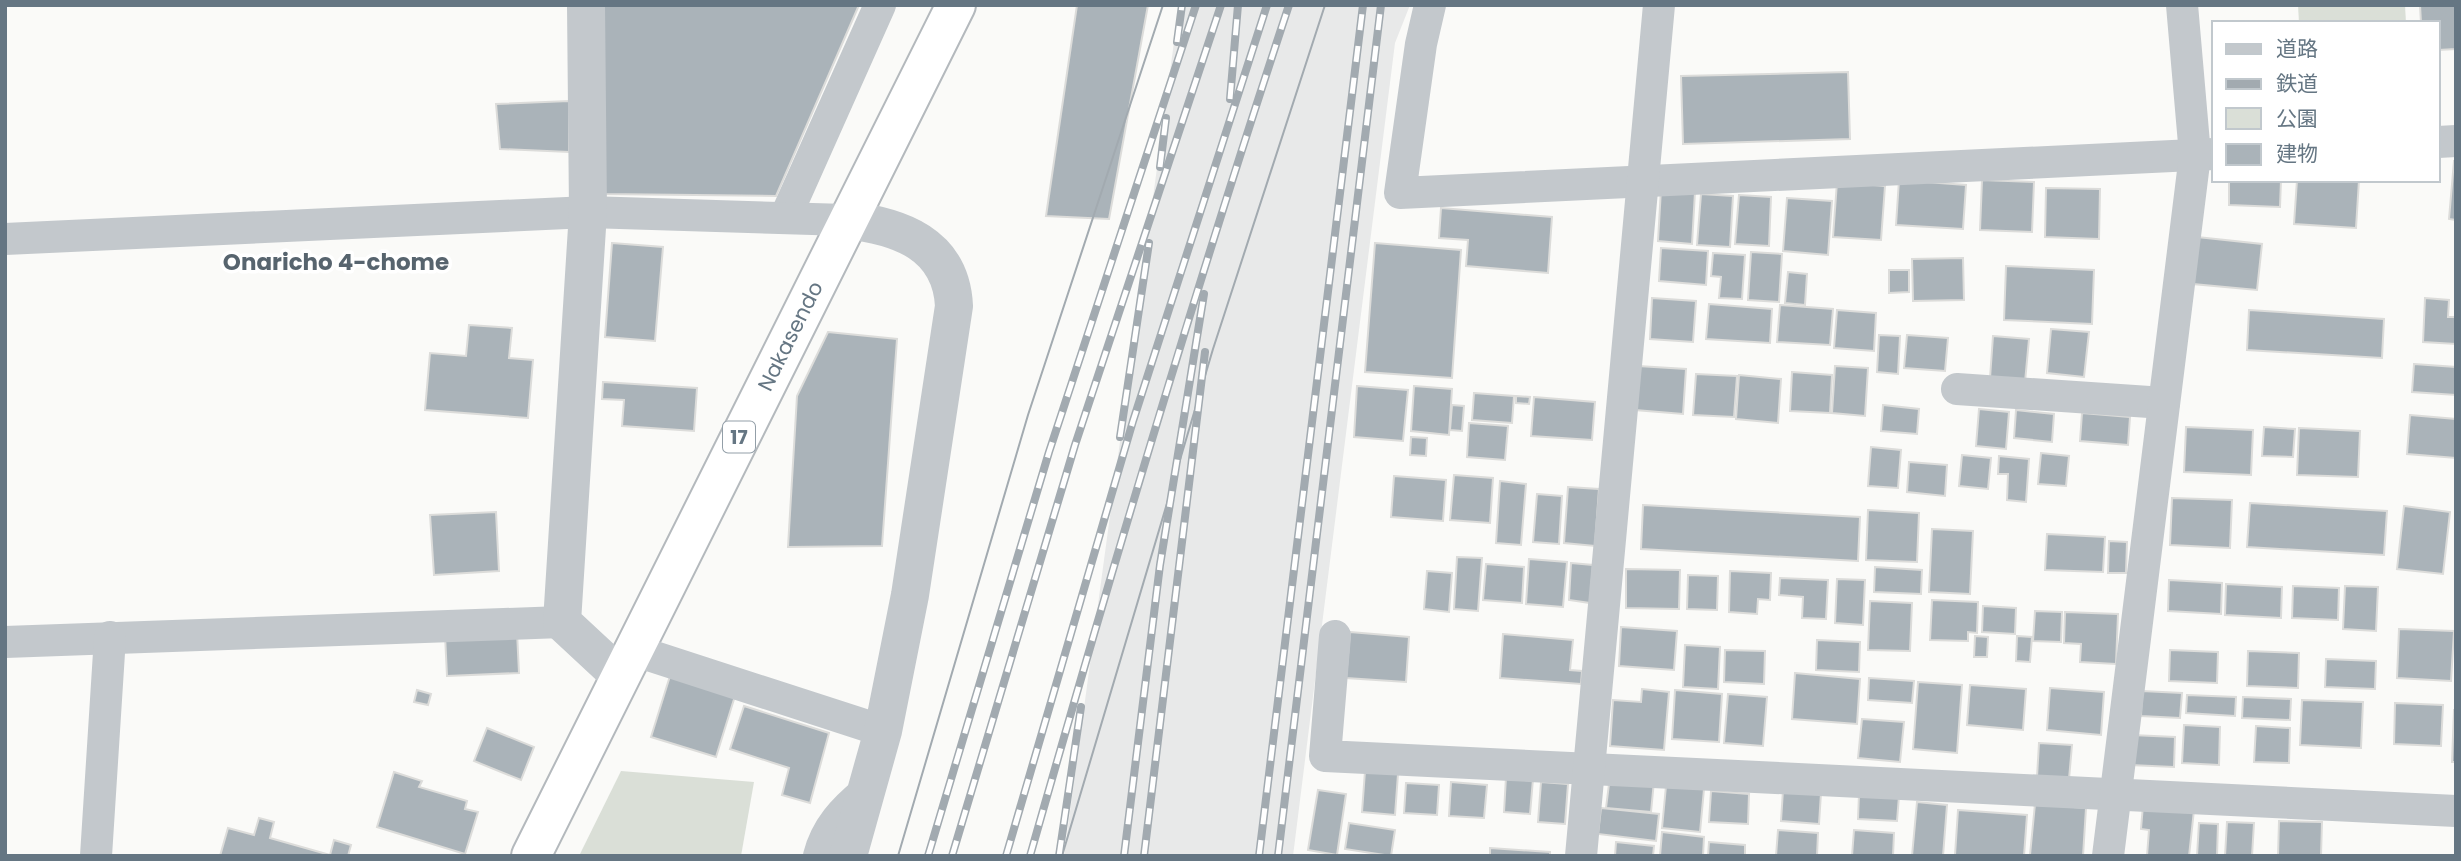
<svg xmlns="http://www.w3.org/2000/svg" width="2461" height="861" viewBox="0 0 2461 861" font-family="Poppins,'Noto Sans JP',sans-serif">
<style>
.built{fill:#e8e9e9}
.green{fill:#dadfd7}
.building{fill:#aab3b9;stroke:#dcdcda;stroke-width:2}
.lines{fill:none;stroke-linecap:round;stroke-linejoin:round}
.trunk-casing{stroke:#b4b9bd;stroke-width:42}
.minor{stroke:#c3c8cc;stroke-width:32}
.tertiary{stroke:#c3c8cc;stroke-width:38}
.trunk{stroke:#fff;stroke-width:38}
.tram{stroke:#a2aab0;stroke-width:2}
.rail-casing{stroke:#a2aab0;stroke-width:8}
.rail{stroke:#fff;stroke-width:5;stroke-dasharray:16;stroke-linecap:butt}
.labels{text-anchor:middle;stroke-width:7;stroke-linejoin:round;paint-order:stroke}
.shield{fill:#fff;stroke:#939fa8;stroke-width:2}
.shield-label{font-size:19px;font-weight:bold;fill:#657683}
.street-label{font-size:21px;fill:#657683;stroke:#fff}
.neighbourhood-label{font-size:23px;font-weight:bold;fill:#57646e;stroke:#fff}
</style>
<rect width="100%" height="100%" fill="#fafaf8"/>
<!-- built -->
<polygon class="built" points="1179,5 1410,5 1395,43 1293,856 1064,856"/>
<!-- green -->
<g class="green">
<polygon points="2298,5 2405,5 2406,23 2299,23"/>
<polygon points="621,771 754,782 741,856 579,856"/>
</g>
<!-- building -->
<g class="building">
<polygon points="602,5 859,5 776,196 602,194"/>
<polygon points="1077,5 1148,5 1109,219 1046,216"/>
<polygon points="2420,5 2456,5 2456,49 2438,50 2438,23 2421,23"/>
<polygon points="1848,72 1850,139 1683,144 1681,76"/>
<polygon points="569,101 569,152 500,149 496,104"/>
<polygon points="2454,161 2456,161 2456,220 2449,219"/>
<polygon points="1899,180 1966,185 1963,229 1896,225"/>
<polygon points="1982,180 2034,182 2032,232 1980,230"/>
<polygon points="2229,180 2281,180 2280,207 2229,205"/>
<polygon points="2297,180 2359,180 2356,228 2294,224"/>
<polygon points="1837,182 1885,186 1881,240 1833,237"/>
<polygon points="2046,188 2100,189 2099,239 2045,237"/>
<polygon points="1661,189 1695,192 1692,244 1658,241"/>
<polygon points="1701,194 1733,196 1730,247 1697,245"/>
<polygon points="1739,195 1771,197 1769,246 1735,244"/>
<polygon points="1787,198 1832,201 1828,255 1783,251"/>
<polygon points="1441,208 1552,217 1548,273 1466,266 1468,240 1439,238"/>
<polygon points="2197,237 2262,244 2257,290 2193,284"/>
<polygon points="612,243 663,247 655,341 605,337"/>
<polygon points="1375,243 1461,250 1452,378 1365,372"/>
<polygon points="1661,248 1708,251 1706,285 1659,281"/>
<polygon points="1751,252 1782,254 1779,302 1748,300"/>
<polygon points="1713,253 1745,255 1742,299 1719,298 1721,277 1711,276"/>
<polygon points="1963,258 1964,300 1913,301 1912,259"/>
<polygon points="2006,266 2094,270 2092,324 2004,320"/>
<polygon points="1889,270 1909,270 1909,292 1889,293"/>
<polygon points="1788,272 1807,274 1805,305 1785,303"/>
<polygon points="1652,298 1696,301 1693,342 1650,339"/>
<polygon points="2425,298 2449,300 2448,317 2456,317 2456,344 2423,342"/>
<polygon points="1709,304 1772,309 1770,343 1706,339"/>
<polygon points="1780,305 1833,309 1830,345 1777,342"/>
<polygon points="1837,310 1876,313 1874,351 1834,348"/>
<polygon points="2249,310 2384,319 2382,358 2247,350"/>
<polygon points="469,325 512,328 509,358 533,360 528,418 425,410 430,353 466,356"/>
<polygon points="2051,329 2089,332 2084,377 2047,373"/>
<polygon points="828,332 897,339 882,546 788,547 797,396"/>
<polygon points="1879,335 1900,336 1898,374 1877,372"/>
<polygon points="1907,335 1948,338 1945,371 1904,368"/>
<polygon points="1993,336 2029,339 2025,382 1990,378"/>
<polygon points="2414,364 2456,367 2456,395 2412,392"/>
<polygon points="1638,366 1686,369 1683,414 1635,410"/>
<polygon points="1835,366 1868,368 1865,416 1832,413"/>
<polygon points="1792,372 1832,375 1830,413 1790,411"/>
<polygon points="1696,374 1737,376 1734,417 1693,415"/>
<polygon points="1739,375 1781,379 1778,423 1736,419"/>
<polygon points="603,382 697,388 694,431 622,426 624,400 602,399"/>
<polygon points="1357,386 1408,390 1403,441 1354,437"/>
<polygon points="1414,386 1452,389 1449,435 1411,431"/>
<polygon points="1474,393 1514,396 1512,423 1472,420"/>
<polygon points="1516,396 1530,397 1529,404 1516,403"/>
<polygon points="1534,397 1595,402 1592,440 1531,436"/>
<polygon points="1452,405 1464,406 1462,431 1450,430"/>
<polygon points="1883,405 1919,409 1917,434 1881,431"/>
<polygon points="1979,409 2009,412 2006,449 1976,446"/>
<polygon points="2016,410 2054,414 2052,442 2014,438"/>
<polygon points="2082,413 2130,417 2128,445 2080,441"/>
<polygon points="2410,415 2456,419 2456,458 2407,454"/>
<polygon points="1469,423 1508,426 1505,460 1467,457"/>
<polygon points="2186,427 2253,430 2251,475 2184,472"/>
<polygon points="2264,427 2295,429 2293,457 2262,456"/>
<polygon points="2299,428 2360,431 2358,477 2297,475"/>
<polygon points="1411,437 1427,438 1426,456 1410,455"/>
<polygon points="1871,447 1901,450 1898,488 1868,486"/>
<polygon points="2041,453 2069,456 2066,486 2038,484"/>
<polygon points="1962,455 1991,458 1988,489 1959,486"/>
<polygon points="1999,456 2029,459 2026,502 2007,500 2008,474 1998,474"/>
<polygon points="1909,462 1947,465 1945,496 1907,492"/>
<polygon points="1454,475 1493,478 1490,523 1450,520"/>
<polygon points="1394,476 1446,480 1443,521 1391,517"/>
<polygon points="1500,481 1526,484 1521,545 1496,543"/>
<polygon points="1568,487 1599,489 1595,546 1564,543"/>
<polygon points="1537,494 1562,496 1559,544 1533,542"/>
<polygon points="2172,498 2232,500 2230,548 2170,545"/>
<polygon points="2250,503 2387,511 2384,555 2247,547"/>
<polygon points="1643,505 1860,517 1858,561 1641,549"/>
<polygon points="2404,506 2450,512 2443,574 2397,569"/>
<polygon points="1868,510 1919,513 1917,562 1866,560"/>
<polygon points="496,512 499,571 434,575 430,515"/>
<polygon points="1932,529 1973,531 1970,594 1929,592"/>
<polygon points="2047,534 2105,537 2103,572 2045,570"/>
<polygon points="2109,541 2127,542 2126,573 2108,573"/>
<polygon points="1457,557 1482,558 1478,611 1454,609"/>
<polygon points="1529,559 1567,562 1563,607 1526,604"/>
<polygon points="1571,563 1593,565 1590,603 1569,600"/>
<polygon points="1486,564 1524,567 1522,603 1483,600"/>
<polygon points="1875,567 1922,570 1921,594 1874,592"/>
<polygon points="1626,569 1680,570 1679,609 1626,608"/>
<polygon points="1427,571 1452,573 1449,612 1424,609"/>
<polygon points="1730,571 1771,573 1770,600 1758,599 1757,614 1729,612"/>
<polygon points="1688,575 1718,576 1717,610 1687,609"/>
<polygon points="1780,578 1828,580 1826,619 1802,618 1803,597 1779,595"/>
<polygon points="1837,579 1865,580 1863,625 1835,623"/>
<polygon points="2169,580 2222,583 2221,614 2168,611"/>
<polygon points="2226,584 2282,587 2281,618 2225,615"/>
<polygon points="2293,586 2339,588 2338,620 2292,618"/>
<polygon points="2345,586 2378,587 2376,631 2343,629"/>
<polygon points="1932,600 1978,602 1977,633 1968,632 1968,641 1930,640"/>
<polygon points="1870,601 1912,603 1910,651 1868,650"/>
<polygon points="1983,606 2016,608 2015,634 1982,632"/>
<polygon points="2035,611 2062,612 2061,642 2033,641"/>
<polygon points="2065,612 2118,614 2116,664 2080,662 2081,644 2064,643"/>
<polygon points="1621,627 1677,631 1674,670 1619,666"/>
<polygon points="2399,629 2454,631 2451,681 2397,678"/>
<polygon points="517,632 519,673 447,676 445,635"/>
<polygon points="1350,632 1409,637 1406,682 1346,678"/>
<polygon points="1503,634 1573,640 1570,670 1582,671 1581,684 1500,678"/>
<polygon points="1975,636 1988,637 1987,657 1974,657"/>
<polygon points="2017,636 2032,637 2030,662 2016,661"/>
<polygon points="1817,640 1860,642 1859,672 1816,670"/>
<polygon points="1685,645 1720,647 1718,689 1683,687"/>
<polygon points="1725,650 1765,651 1764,684 1724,682"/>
<polygon points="2170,650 2218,652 2217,683 2169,681"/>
<polygon points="2248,651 2299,653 2298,688 2247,686"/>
<polygon points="2326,659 2376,661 2375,689 2325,687"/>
<polygon points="1795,673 1860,679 1857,724 1792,719"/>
<polygon points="670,676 735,696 716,757 651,737"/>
<polygon points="1869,678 1914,681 1912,703 1868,700"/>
<polygon points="1918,682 1962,685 1957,753 1913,749"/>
<polygon points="1970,685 2026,689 2023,730 1967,725"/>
<polygon points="2050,688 2104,692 2101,735 2047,730"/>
<polygon points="1642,689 1669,692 1664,750 1610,746 1613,700 1641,702"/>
<polygon points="417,690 431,694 428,705 414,702"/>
<polygon points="1675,690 1722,694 1719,742 1672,739"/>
<polygon points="2142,691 2182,693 2180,718 2141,716"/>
<polygon points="1728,694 1767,697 1763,746 1724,743"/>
<polygon points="2187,695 2236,697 2235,716 2186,713"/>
<polygon points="2243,697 2291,699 2290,720 2242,718"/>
<polygon points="2302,700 2363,702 2361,748 2300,745"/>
<polygon points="2395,703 2443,705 2441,746 2394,744"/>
<polygon points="744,706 829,733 810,803 782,795 789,768 730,749"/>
<polygon points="2454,710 2456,710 2456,762 2452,762"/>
<polygon points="1862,719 1904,722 1900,762 1858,758"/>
<polygon points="2184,725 2220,727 2219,765 2182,763"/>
<polygon points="2256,726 2290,728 2289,763 2254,762"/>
<polygon points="487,728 534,747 521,780 474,761"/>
<polygon points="2132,735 2175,737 2174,767 2130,765"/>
<polygon points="2039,743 2072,745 2069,779 2037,777"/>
<polygon points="1365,771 1398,774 1395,815 1362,812"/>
<polygon points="394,772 422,781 419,787 467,801 465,809 478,812 465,854 377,827"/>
<polygon points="1610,776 1654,781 1651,812 1606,808"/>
<polygon points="1506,777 1533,779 1530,814 1504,812"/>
<polygon points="1451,782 1487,785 1484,818 1449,816"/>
<polygon points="1541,782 1568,784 1565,824 1538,822"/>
<polygon points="1406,783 1439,785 1437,815 1404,813"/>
<polygon points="1666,786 1704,789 1700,832 1662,828"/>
<polygon points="1318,790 1346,794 1337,855 1308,850"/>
<polygon points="1783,790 1821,793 1819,824 1781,821"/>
<polygon points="1711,791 1749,794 1748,824 1709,822"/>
<polygon points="1859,794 1899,796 1897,821 1858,819"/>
<polygon points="1917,802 1947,805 1943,856 1912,856"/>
<polygon points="2035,804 2086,808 2083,856 2030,855"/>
<polygon points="2143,805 2194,810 2189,856 2147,856 2149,830 2141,829"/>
<polygon points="1601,808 1659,814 1656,841 1598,834"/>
<polygon points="1958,810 2027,815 2024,856 1955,855"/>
<polygon points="259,818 274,822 270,838 330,855 334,840 351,845 348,856 220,856 228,828 254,835"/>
<polygon points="2279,821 2322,822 2321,856 2278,856"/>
<polygon points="2227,822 2254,823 2252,856 2225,856"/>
<polygon points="1349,823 1395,830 1391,856 1345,849"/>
<polygon points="2199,823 2218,824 2217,856 2197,856"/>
<polygon points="1778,830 1818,833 1817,856 1776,856"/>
<polygon points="1854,830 1894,833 1893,856 1852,856"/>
<polygon points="1662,832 1704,837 1703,856 1660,856"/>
<polygon points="1616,842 1654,846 1653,856 1615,856"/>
<polygon points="1709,842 1745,845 1745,856 1708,856"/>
<polygon points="1490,848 1550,852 1550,856 1490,856"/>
</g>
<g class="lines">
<!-- trunk casing -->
<g class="trunk-casing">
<g id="trunk">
<path id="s1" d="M 531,856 L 956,5"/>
</g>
</g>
<!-- minor -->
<g class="minor">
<polyline points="1430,5 1421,44 1400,193 2214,154"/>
<polyline points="2438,142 2456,141"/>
<polyline points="785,218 880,5"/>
<polyline points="5,239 588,212 846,220"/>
<polyline points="1957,389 2164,403"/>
<polyline points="1335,636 1325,756 2456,811"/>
<polyline points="5,642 562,622"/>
<polyline points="633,650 883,731"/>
<polyline points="96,856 110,637"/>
<path d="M 819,856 C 826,828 844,809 865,792"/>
<polyline points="1581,856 1659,5"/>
<polyline points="2108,856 2195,155 2182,5"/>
</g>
<!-- tertiary -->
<g class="tertiary">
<polyline points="586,5 588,212 562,622 619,675"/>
<path d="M 846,220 C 900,226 951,244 954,306 L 910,595 L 883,731 L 848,856"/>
</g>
<!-- trunk -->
<use href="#trunk" class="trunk"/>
<!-- tram -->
<g class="tram">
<polyline points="898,856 1028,415 1163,5"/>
<polyline points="1062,856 1213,349 1325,5"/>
</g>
<!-- rail casing -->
<g class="rail-casing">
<g id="rail">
<polyline points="1177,42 1182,5"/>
<polyline points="1230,99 1238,5"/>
<polyline points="1160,167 1166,118"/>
<polyline points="1120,437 1149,243"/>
<polyline points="928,856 1049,452 1196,5"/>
<polyline points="952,856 1075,445 1221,5"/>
<polyline points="1006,856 1133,421 1267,5"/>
<path d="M 1030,856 C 1111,571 1196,287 1289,5"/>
<polyline points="1059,856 1081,707"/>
<polyline points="1124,856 1160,565 1204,294"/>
<polyline points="1144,856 1205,352"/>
<polyline points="1259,856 1363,5"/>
<polyline points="1278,856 1381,5"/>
</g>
</g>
<!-- rail -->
<use href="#rail" class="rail"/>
</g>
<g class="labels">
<!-- shield labels -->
<rect class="shield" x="723" y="421.5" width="32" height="31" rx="5"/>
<g class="shield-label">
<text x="739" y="444">17</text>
</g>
<!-- street labels -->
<g class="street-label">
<text dy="7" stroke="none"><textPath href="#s1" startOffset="581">Nakasendo</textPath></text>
</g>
<!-- neighbourhood labels -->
<g class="neighbourhood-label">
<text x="336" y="270">Onaricho 4-chome</text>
</g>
</g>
<!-- border -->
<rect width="2461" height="861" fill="none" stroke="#657683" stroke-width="14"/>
<!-- legend -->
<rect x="2212" y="21" width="228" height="161" fill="#ffffff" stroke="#c1c8cd" stroke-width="2"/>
<rect x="2226" y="44" width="35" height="10" fill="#c3c8cc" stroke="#c1c8cd" stroke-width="2"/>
<text x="2276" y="56" font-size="21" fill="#657683">道路</text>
<rect x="2226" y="79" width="35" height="10" fill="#a2aab0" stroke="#c1c8cd" stroke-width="2"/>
<text x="2276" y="91" font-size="21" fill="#657683">鉄道</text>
<rect x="2226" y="108" width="35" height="21" fill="#dadfd7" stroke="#c1c8cd" stroke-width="2"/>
<text x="2276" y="126" font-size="21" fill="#657683">公園</text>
<rect x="2226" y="144" width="35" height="21" fill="#aab3b9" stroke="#c1c8cd" stroke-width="2"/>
<text x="2276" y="161" font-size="21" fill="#657683">建物</text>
</svg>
